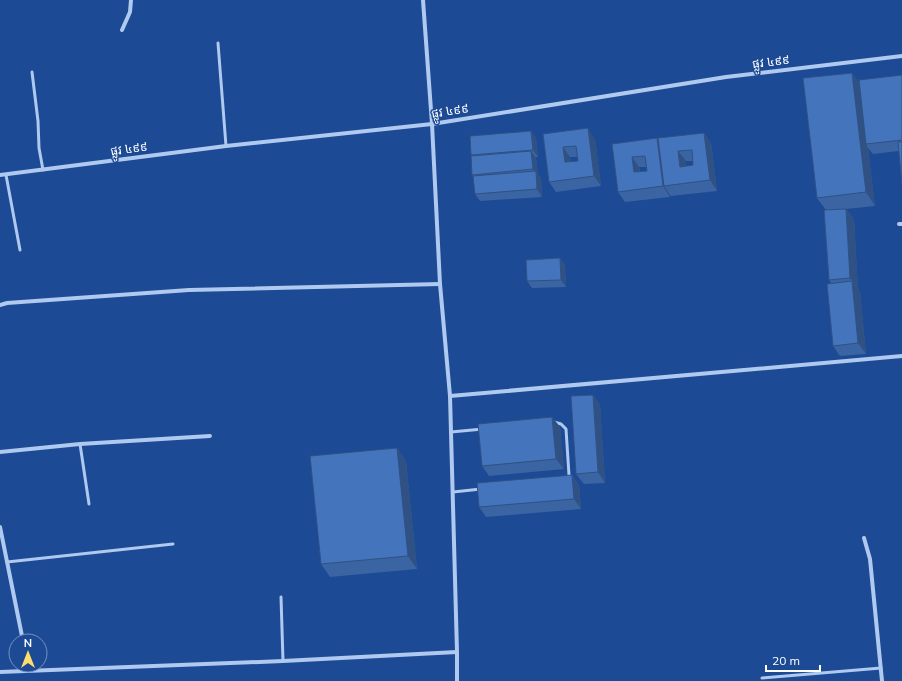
<svg xmlns="http://www.w3.org/2000/svg" width="902" height="681" viewBox="0 0 902 681" font-family="Mulish,'Noto Sans Khmer',sans-serif">
<style>
.lines{fill:none;stroke-linecap:round;stroke-linejoin:round}
.lane{stroke:#afc9ef;stroke-width:3}
.street{stroke:#afc9ef;stroke-width:4}
.wall{fill:#3a64a2;fill-rule:evenodd}
.shaded-wall{fill:#305184}
.building{fill:#4474bc;stroke:#305184;fill-rule:evenodd}
.labels{text-anchor:middle;stroke-width:3;stroke-linejoin:round;paint-order:stroke}
.street-label{font-size:12px;fill:#fff;stroke:#1c4a95}
</style>
<rect width="100%" height="100%" fill="#1c4a95"/>
<g class="lines">
<!-- lane -->
<g class="lane">
<polyline points="218,43 226,146"/>
<polyline points="32,72 38,121 39,148 43,170"/>
<polyline points="6,175 20,250"/>
<polyline points="554,422 561,424 566,429 569,475 567,478"/>
<polyline points="451,432 483,429"/>
<polyline points="80,444 89,504"/>
<polyline points="453,492 481,489"/>
<polyline points="7,562 173,544"/>
<polyline points="281,597 283,661"/>
<polyline points="762,678 881,668"/>
</g>
<!-- street -->
<g class="street">
<polyline points="423,0 432,124 440,284 450,396 457,652 457,681"/>
<polyline points="122,30 130,12 131,0"/>
<polyline points="0,175 226,146 432,124 726,77 902,56"/>
<polyline points="899,224 902,224"/>
<polyline points="0,305 7,303 189,290 440,284"/>
<polyline points="450,396 902,356"/>
<polyline points="0,452 80,444 210,436"/>
<polyline points="0,527 23,641"/>
<polyline points="864,538 870,559 882,681"/>
<polyline points="0,672 283,661 457,652"/>
</g>
</g>
<!-- wall -->
<g class="wall">
<polygon points="852,73 859,83 902,75 902,185 899,151 873,154 868,148 875,206 846,209 854,219 858,289 860,292 866,354 840,356 833,346 831,283 829,280 826,210 817,198"/>
<polygon points="531,131 536,138 538,157 536,157 536,158 538,175 541,178 542,197 480,201 475,194 473,176 472,175 472,156 471,155"/>
<path d="M 704,133 L 711,143 L 717,191 L 671,196 L 670,195 L 670,197 L 625,202 L 618,192 L 612,144 L 657,138 L 658,140 ZM 686,161 L 693,161 L 693,165 L 686,166 ZM 639,167 L 647,167 L 647,171 L 640,172 Z"/>
<path d="M 543,134 L 595,139 L 601,186 L 556,192 L 549,182 ZM 570,157 L 578,157 L 578,161 L 571,162 Z"/>
<polygon points="560,258 565,265 566,287 532,288 527,281"/>
<polygon points="593,395 600,405 605,483 584,484 576,474"/>
<polygon points="552,417 560,427 564,469 489,476 482,466"/>
<polygon points="397,448 406,461 417,569 330,577 321,564"/>
<polygon points="572,475 579,485 581,509 486,517 479,507"/>
</g>
<!-- shaded-wall -->
<g class="shaded-wall">
<polygon points="852,73 861,86 866,144 868,148 875,206 866,192"/>
<polygon points="588,128 595,139 601,186 594,176"/>
<polygon points="531,131 536,138 538,157 533,150"/>
<polygon points="704,133 711,143 717,191 710,180"/>
<polygon points="657,138 665,149 664,186 670,195 670,197 663,186"/>
<polygon points="563,147 570,157 572,173 565,162"/>
<polygon points="531,151 536,158 538,175 541,178 542,197 537,189 536,173 533,169"/>
<polygon points="678,151 686,161 687,177 680,167"/>
<polygon points="632,157 639,167 641,183 634,172"/>
<polygon points="846,209 854,219 858,289 850,278"/>
<polygon points="560,258 565,265 566,287 561,280"/>
<polygon points="852,281 860,292 866,354 858,343"/>
<polygon points="593,395 600,405 605,483 598,472"/>
<polygon points="552,417 560,427 564,469 556,459"/>
<polygon points="397,448 406,461 417,569 408,556"/>
<polygon points="572,475 579,485 581,509 574,499"/>
</g>
<!-- building -->
<g class="building">
<polygon points="852,73 866,192 817,198 803,78"/>
<polygon points="902,75 902,140 866,144 859,80"/>
<path d="M 588,128 L 594,176 L 549,182 L 543,134 ZM 576,146 L 578,161 L 565,162 L 563,147 Z"/>
<polygon points="531,131 533,150 471,155 470,136"/>
<path d="M 704,133 L 710,180 L 664,186 L 658,138 ZM 692,150 L 693,165 L 680,167 L 678,151 Z"/>
<path d="M 657,138 L 663,186 L 618,192 L 612,144 ZM 645,156 L 647,171 L 634,172 L 632,157 Z"/>
<polygon points="898,142 902,142 902,185"/>
<polygon points="531,151 533,169 472,175 471,156"/>
<polygon points="536,171 537,189 475,194 473,176"/>
<polygon points="846,209 850,278 829,280 824,210"/>
<polygon points="560,258 561,280 527,281 526,260"/>
<polygon points="852,281 858,343 833,346 827,284"/>
<polygon points="593,395 598,472 576,474 571,396"/>
<polygon points="552,417 556,459 482,466 478,424"/>
<polygon points="397,448 408,556 321,564 310,456"/>
<polygon points="572,475 574,499 479,507 477,483"/>
</g>
<g class="labels">
<!-- street labels -->
<g class="street-label">
<text transform="translate(771 62) rotate(-7)" y="4">ផ្លូវ ៤៩៩</text>
<text transform="translate(450 111) rotate(-9)" y="4">ផ្លូវ ៤៩៩</text>
<text transform="translate(129 149) rotate(-8)" y="4">ផ្លូវ ៤៩៩</text>
</g>
</g>
<!-- north arrow -->
<g transform="translate(28 653)"><circle r="19" fill="#1c4a95" stroke="#7792bf"/>
<path d="M0-3L7 15L0 10L-7 15Z" fill="#ffdd6d"/>
<text y="-6" font-size="11" font-weight="bold" text-anchor="middle" fill="#ffffff">N</text>
</g>
<!-- scale -->
<path d="M766 665v6h54v-6" fill="none" stroke="#ffffff" stroke-width="2"/>
<text x="772" y="665" font-size="12" fill="#ffffff" stroke="#1c4a95" stroke-width="3" paint-order="stroke">20 m</text>
</svg>
